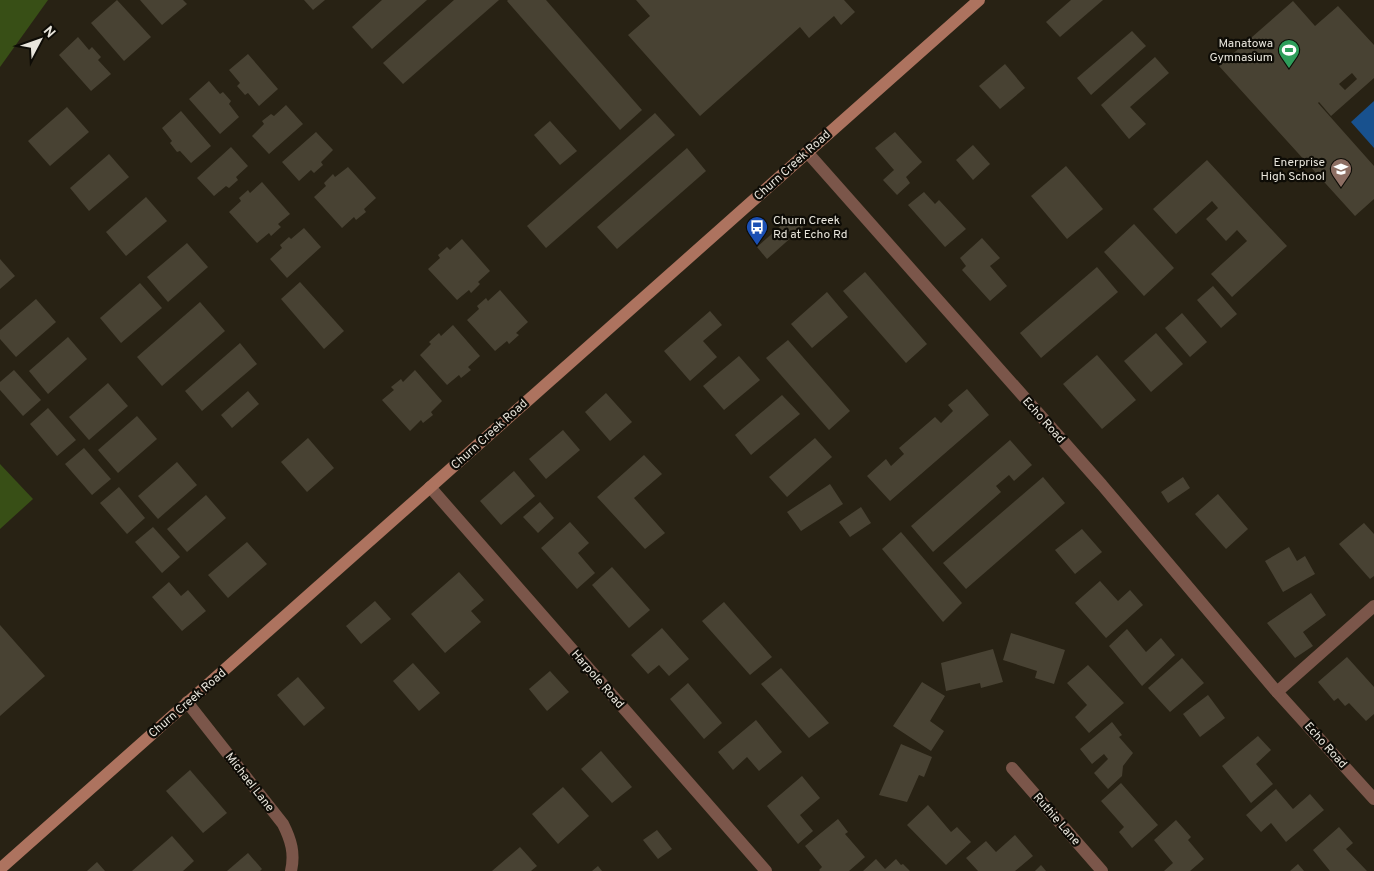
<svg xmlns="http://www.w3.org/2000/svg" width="1374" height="871" viewBox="0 0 1374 871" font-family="Overpass,sans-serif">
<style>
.green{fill:#384f16}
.water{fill:#18518e}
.building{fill:#484233;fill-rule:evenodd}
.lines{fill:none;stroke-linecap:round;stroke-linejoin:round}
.minor{stroke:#7b564a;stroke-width:12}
.secondary{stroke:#ad735f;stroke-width:12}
.labels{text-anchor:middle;stroke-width:4.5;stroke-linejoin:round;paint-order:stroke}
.poi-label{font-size:12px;fill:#e8e5dc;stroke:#0e0c06;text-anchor:end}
.street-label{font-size:12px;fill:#e8e5dc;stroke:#0e0c06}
</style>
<rect width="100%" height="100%" fill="#282214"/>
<!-- green -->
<g class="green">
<polygon points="0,0 48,0 0,67"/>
<polygon points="0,464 33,499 0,529"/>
</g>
<!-- water -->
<polygon class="water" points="1374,101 1374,148 1351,122"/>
<!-- building -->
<g class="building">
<polygon points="117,0 151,37 124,61 91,23"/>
<polygon points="140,0 183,0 187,4 162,25"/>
<polygon points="304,0 325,0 313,10"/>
<polygon points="382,0 427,0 372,49 352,27"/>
<polygon points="454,0 499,0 403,84 383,63"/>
<polygon points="508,0 546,0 642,110 620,130 507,1"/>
<polygon points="636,0 844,0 855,12 841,25 834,16 809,38 800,27 700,116 628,35 650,16"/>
<polygon points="1071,0 1103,0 1060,37 1046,22"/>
<path d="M 1293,1 L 1315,26 L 1338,6 L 1374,45 L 1374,78 L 1331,116 L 1319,102 L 1318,103 L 1374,166 L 1374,199 L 1355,216 L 1219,66 ZM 1352,73 L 1357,79 L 1345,90 L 1339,84 Z"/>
<polygon points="1132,31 1146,46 1091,95 1077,78"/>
<polygon points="78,37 89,50 92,47 101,57 98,60 111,74 91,91 59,55"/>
<polygon points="248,54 278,89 259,106 248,93 245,95 237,86 240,83 229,70"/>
<polygon points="1155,57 1169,73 1130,107 1146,124 1129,139 1101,105"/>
<polygon points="1005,64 1025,88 1000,109 979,86"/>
<polygon points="209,81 220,94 223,92 231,101 229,104 239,117 220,134 189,99"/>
<polygon points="286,105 303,124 269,154 252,136 264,124 262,121 271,114 274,116"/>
<polygon points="67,107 89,132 50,166 28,141"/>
<polygon points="181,111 211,146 191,163 180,151 177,152 170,143 172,141 162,128"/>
<polygon points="655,113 675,135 546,248 527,226"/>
<polygon points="550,121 577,151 560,165 534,135"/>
<polygon points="316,132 333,150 321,162 323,165 314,173 311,170 299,181 282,162"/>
<polygon points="895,132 922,162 906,177 910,183 897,195 883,180 894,170 875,148"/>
<polygon points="973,145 990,164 973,180 956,160"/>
<polygon points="231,147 248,166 236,177 238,180 229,188 226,186 214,196 197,178"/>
<polygon points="687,148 706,171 617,249 597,227"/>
<polygon points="109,154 129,177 89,211 70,188"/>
<polygon points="1207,160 1287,246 1232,297 1211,274 1247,241 1237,230 1226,241 1206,219 1218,208 1212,201 1176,234 1153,209"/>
<polygon points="1066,166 1103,209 1067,239 1031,196"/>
<polygon points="348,167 376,198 364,209 366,212 356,220 354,217 342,228 314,197 326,186 324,183 333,174 335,177"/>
<polygon points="262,182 290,214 278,224 281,227 271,236 269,233 257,243 229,212 241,201 239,198 248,190 250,193"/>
<polygon points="924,192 935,204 939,200 966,229 945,247 908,205"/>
<polygon points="146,197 167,221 126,256 106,232"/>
<polygon points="793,215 803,227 767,259 757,247"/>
<polygon points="1134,224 1174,268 1144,296 1104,252"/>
<polygon points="304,228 321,247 287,278 270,259 282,248 280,245 289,237 291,239"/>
<polygon points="982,238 1000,258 990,266 1007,286 990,301 962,270 966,266 960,258"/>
<polygon points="462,239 490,271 478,282 480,284 471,293 469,290 457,300 428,269 440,258 438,255 447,247 450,250"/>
<polygon points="187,243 208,267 168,302 147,277"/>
<polygon points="0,259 15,276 0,289"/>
<polygon points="1097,267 1118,292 1041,358 1020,333"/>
<polygon points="865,272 927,344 906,363 843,291"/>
<polygon points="300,282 344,331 324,349 281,299"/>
<polygon points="140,283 162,308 121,343 100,318"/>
<polygon points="1213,286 1237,314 1221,328 1197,300"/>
<polygon points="500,290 528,322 516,333 519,335 509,344 507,341 495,351 467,320 479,309 477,306 486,298 488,301"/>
<polygon points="827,292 848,317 812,348 791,324"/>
<polygon points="36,299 56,322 16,357 0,339 0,330"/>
<polygon points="200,302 225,331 162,386 137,357"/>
<polygon points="710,311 722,325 703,341 717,357 690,381 664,351"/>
<polygon points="1182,313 1207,342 1190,357 1165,328"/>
<polygon points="453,325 480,356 468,367 471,370 461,378 459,375 447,385 420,355 431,344 429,342 439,333 441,336"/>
<polygon points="1156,333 1183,364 1151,392 1124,361"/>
<polygon points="68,337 87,359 48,394 29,371"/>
<polygon points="788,340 850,411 829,430 766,358"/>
<polygon points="240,343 257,364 202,411 185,391"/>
<polygon points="1097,355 1136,400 1102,429 1063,384"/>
<polygon points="739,356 760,380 724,410 703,386"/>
<polygon points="14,370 41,400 23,416 0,390 0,382"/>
<polygon points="415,370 442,401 431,412 433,415 423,423 421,420 410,431 382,400 394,390 391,387 401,379 403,382"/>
<polygon points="108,383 128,406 89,440 69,417"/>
<polygon points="967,389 989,415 890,501 867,476 886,459 891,466 904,454 899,448 935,417 941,423 953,411 948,405"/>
<polygon points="248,391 259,404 232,428 221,415"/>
<polygon points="606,393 632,422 610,441 585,412"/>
<polygon points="782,395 800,414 751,455 735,435"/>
<polygon points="48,408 76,440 57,456 30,424"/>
<polygon points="137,416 157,439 118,473 98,450"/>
<polygon points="563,430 580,450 546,479 529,459"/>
<polygon points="308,438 334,468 307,492 281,462"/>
<polygon points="815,438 832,457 787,497 769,477"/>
<polygon points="1010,440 1032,465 1014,481 1009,475 996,486 1001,492 933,552 911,526"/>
<polygon points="84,448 111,479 92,495 65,464"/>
<polygon points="644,455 662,474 634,498 665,533 645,549 597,497"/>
<polygon points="177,462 197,485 158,519 138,496"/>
<polygon points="514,471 535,496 501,525 480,501"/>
<polygon points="1043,477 1065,503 966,589 943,563"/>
<polygon points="1183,477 1190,488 1168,503 1161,492"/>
<polygon points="830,484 843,504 801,531 787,512"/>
<polygon points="119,487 145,518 127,534 100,503"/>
<polygon points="1218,494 1248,529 1226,549 1195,514"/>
<polygon points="206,495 226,518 187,552 167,529"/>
<polygon points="540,502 554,518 538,533 523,517"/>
<polygon points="861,507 871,523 850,537 839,522"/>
<polygon points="570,522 589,543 578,553 595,573 577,589 541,548"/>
<polygon points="1364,523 1374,534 1374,576 1370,579 1339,544"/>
<polygon points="153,527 180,557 162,573 135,542"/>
<polygon points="1082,529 1102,552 1075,574 1055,550"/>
<polygon points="901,532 962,603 943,622 882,549"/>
<polygon points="247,542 267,564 228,598 208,575"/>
<polygon points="1289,547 1297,561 1305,556 1315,574 1283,592 1265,561"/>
<polygon points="612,567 650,610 629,628 592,585"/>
<polygon points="459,572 484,600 471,611 481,622 445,653 411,614"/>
<polygon points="1100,581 1118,601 1130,590 1143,605 1106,638 1075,603"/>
<polygon points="169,582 181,596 188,590 206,611 182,631 152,597"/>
<polygon points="1311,593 1326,615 1303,632 1313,646 1295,658 1267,623"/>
<polygon points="375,601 391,619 361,644 346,626"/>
<polygon points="724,602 772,657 750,675 702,621"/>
<polygon points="0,625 45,676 0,716"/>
<polygon points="662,628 689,659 669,676 659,665 648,674 631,655"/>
<polygon points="1127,629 1146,652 1161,638 1175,655 1142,686 1109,646"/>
<polygon points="1011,633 1065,650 1054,684 1035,678 1037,671 1003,660"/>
<polygon points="993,649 1003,682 981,688 980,683 946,691 941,663"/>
<polygon points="1347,657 1374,687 1374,714 1366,721 1349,703 1345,706 1338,698 1334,701 1318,682"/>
<polygon points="1182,658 1204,683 1170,712 1148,688"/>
<polygon points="413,663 440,693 419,711 393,681"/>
<polygon points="1088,665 1124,703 1089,733 1075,717 1087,705 1067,683"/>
<polygon points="781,668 829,723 809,738 761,684"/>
<polygon points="550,671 569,692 547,711 529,689"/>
<polygon points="298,677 325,708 304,726 277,695"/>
<polygon points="922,682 945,696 930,721 944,731 931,751 893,726"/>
<polygon points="688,683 722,723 704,739 670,699"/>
<polygon points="1208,695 1225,718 1200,737 1183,714"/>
<polygon points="756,720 782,752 759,771 747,757 733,770 718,752"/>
<polygon points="1112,722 1122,735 1119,737 1133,753 1123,766 1122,776 1108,789 1094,773 1108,759 1104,754 1092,764 1080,749"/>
<polygon points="1258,736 1271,750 1256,764 1273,784 1251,803 1222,766"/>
<polygon points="901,744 932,757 924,777 919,775 907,802 879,795"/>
<polygon points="601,751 632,787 612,803 581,769"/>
<polygon points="190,770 227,813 203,833 166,791"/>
<polygon points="802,776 820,798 800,815 813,831 798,844 767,806"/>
<polygon points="1121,783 1158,825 1132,848 1119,832 1124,827 1101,801"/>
<polygon points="563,787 589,816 558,844 532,814"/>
<polygon points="1276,789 1293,809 1310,794 1324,810 1286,842 1271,823 1261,832 1246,815"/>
<polygon points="928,805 951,832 957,827 971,842 946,865 907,825"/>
<polygon points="838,819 848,832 845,834 865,857 849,871 820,871 819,870 822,867 805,846"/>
<polygon points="1176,820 1191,837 1188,840 1204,859 1190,871 1164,871 1173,863 1154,840"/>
<polygon points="1339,827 1353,843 1346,849 1367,871 1330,871 1313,850"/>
<polygon points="657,830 672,849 658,859 643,840"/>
<polygon points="1015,835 1033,856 1015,871 978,871 966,858 986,841 996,852"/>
<polygon points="172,836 194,861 183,871 132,871"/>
<polygon points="520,847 537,866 531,871 492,871"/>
<polygon points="248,853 262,869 260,871 227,871"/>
<polygon points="876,859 885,869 896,859 901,865 903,864 910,871 863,871"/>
<polygon points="97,862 105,871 87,871"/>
<polygon points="1298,864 1304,871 1290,871"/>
<polygon points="1041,865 1046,871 1035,871"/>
<polygon points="598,866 602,871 592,871"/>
</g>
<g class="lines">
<!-- minor -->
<g class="minor">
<polyline points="807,152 1102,485 1277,692 1374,799"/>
<polyline points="430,487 766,871"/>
<polyline points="1277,692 1374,606"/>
<path d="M 187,702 L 283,824 C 291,840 295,853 291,871"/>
<polyline points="1012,768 1102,871"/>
</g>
<!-- secondary -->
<polyline class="secondary" points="0,869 979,0"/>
</g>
<!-- icons -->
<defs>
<g id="stadium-pin" transform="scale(1.125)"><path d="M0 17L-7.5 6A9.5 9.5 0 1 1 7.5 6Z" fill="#2e9e5b" stroke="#0e0c06"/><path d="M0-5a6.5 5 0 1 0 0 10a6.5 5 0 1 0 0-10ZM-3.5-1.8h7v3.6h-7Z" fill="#fff"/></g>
<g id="school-pin" transform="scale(1.125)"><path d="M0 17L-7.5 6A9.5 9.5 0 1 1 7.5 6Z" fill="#8d6e63" stroke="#0e0c06"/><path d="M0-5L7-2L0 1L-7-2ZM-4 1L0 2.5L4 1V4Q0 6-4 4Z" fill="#fff"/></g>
<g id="bus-pin" transform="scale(1.125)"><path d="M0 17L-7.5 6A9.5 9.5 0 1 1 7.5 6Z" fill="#1a4fb4" stroke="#0e0c06"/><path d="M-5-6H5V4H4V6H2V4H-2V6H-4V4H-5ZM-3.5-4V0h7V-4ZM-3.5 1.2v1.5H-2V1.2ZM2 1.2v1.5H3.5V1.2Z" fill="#fff"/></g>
</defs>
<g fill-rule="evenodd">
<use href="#stadium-pin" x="1289" y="50"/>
<use href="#school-pin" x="1341" y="169"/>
<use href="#bus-pin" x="757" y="227"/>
</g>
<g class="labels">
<!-- poi labels -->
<g class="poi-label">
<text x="1273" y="47">Manatowa<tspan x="1273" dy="14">Gymnasium</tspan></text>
<text x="1325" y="166">Enerprise<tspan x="1325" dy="14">High School</tspan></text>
<text x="773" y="224" text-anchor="start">Churn Creek<tspan x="773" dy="14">Rd at Echo Rd</tspan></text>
</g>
<!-- street labels -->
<g class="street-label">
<text transform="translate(792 165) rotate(-42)" y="4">Churn Creek Road</text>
<text transform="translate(1044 420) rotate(48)" y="4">Echo Road</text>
<text transform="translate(489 434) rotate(-42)" y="4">Churn Creek Road</text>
<text transform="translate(598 679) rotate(49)" y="4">Harpole Road</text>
<text transform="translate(187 703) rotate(-41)" y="4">Churn Creek Road</text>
<text transform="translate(1326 745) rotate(48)" y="4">Echo Road</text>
<text transform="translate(250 782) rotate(52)" y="4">Michael Lane</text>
<text transform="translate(1057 819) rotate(49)" y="4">Ruthie Lane</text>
</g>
</g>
<!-- north arrow -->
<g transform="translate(40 40) rotate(49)" stroke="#0e0c06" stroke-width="4" paint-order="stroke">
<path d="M0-4L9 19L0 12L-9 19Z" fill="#e8e5dc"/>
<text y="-8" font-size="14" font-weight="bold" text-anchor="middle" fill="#e8e5dc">N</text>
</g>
</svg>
